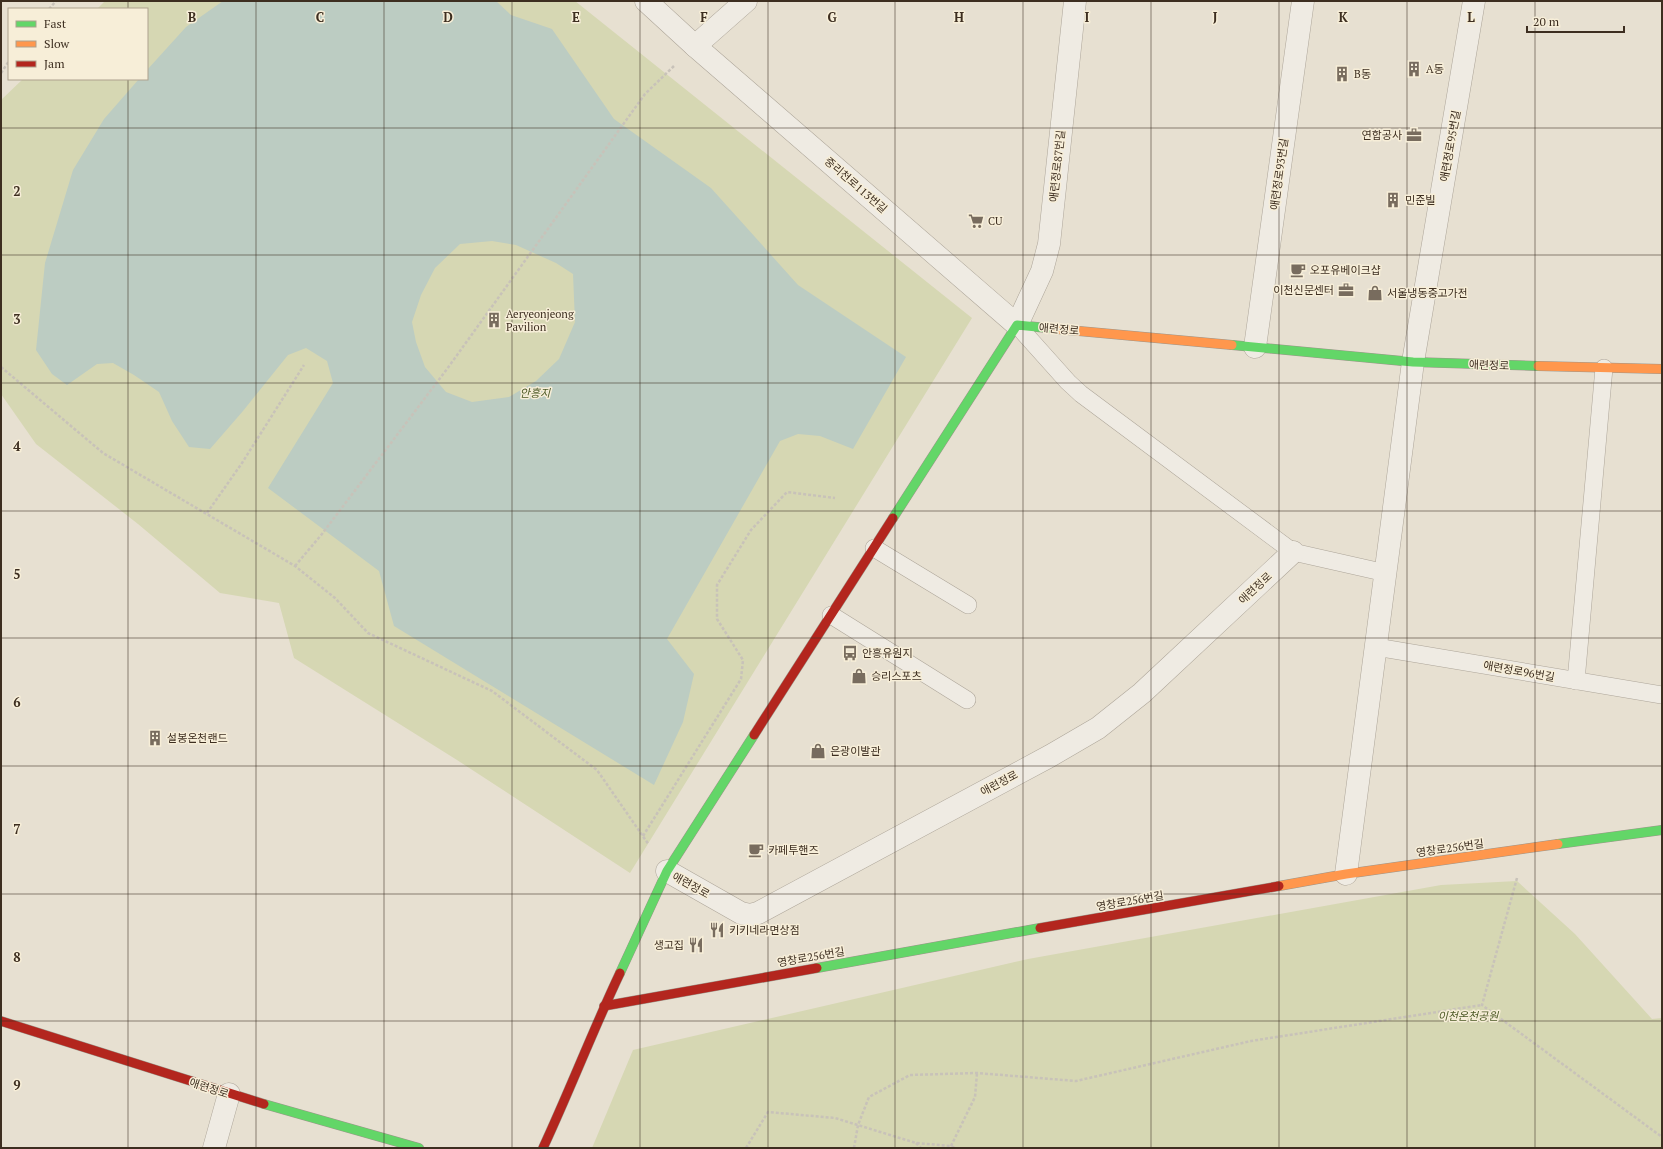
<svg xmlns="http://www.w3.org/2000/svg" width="1663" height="1149" viewBox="0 0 1663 1149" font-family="'PT Serif','Noto Sans KR',serif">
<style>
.green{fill:#d6d7b3}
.water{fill:#bcccc2;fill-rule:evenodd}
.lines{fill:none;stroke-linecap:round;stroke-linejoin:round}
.lane-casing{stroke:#ada599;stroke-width:18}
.street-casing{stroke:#ada599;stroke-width:23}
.fast-casing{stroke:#9c958a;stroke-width:10}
.slow-casing{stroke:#9c958a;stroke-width:10}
.jam-casing{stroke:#9c958a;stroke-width:10}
.path{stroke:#c8c2b9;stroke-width:2.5;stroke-dasharray:3 2;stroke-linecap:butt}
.lane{stroke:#efebe3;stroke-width:17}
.street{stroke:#efebe3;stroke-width:22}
.fast{stroke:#63d668;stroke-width:9}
.slow{stroke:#ff974d;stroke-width:9}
.jam{stroke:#b3261e;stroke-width:9}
.grid{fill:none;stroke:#3d2e20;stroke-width:1;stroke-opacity:0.55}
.labels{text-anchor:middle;stroke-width:3;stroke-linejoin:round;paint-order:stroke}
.poi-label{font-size:11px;fill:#3d2e20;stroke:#f7eed8;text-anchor:start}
.street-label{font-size:11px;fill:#3d2e20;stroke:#f7eed8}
.park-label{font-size:11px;font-style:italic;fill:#4d5a26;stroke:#f7eed8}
.grid-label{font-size:13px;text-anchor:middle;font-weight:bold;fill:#3d2e20;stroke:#f7eed8;stroke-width:3;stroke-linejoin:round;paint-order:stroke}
</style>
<rect width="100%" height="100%" fill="#e7e0d1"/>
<!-- green -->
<g class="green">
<polygon points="105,1 575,1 972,318 630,873 457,760 294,658 279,603 220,593 138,524 36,444 1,394 1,100 23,79 147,79 147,9 97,9"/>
<polygon points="1517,881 1575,934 1652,1019 1662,1018 1662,1148 592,1148 633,1050 1028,959 1441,885"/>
</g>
<!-- water -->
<path class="water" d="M 223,1 L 496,1 L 511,15 L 552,29 L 614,119 L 711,188 L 798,285 L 906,357 L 853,449 L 820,436 L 798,434 L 780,441 L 667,639 L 694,674 L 683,722 L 654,785 L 394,626 L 379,571 L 268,488 L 333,383 L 327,361 L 306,348 L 288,355 L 243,411 L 210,449 L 189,447 L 172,421 L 159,392 L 134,375 L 113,363 L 97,364 L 67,385 L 52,374 L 36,350 L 45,263 L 73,170 L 104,119 L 139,79 L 147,79 L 147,70 L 186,27 ZM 492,241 L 516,245 L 556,263 L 573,274 L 575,322 L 559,359 L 536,381 L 509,397 L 472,402 L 446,392 L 425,367 L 416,342 L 412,322 L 421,295 L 435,268 L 460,244 Z"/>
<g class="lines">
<!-- lane casing -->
<g class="lane-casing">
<g id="lane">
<polyline points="1017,325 1068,382 1081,394 1293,552 1386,573"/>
<polyline points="874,548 968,605"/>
<polyline points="831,615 967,700"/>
<polyline points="1376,647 1662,695"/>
<polyline points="1576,681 1604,368"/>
</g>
</g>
<!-- street casing -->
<g class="street-casing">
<g id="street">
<polyline points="646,1 695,46 1017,325 1042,271 1049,244 1075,1"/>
<polyline points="695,46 746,1"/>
<polyline points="1255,347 1303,1"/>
<polyline points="667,871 741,913 750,915 758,913 1050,756 1098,728 1142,693 1293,552"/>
<polyline points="1346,874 1413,362 1474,1"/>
<polyline points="214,1148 229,1094"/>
</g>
</g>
<!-- fast casing -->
<g class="fast-casing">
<g id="fast">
<polyline points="1232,345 1413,362 1538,366"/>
<polyline points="893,518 1017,325 1057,329"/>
<polyline points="1558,844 1662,830"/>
<polyline points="817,968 1040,928"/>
<polyline points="620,973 667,871 754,735"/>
<polyline points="264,1104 419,1148"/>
</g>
</g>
<!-- slow casing -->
<g class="slow-casing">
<g id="slow">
<polyline points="1057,329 1232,345"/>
<polyline points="1538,366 1662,369"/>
<polyline points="1279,886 1346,874 1558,844"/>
</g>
</g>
<!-- jam casing -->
<g class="jam-casing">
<g id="jam">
<polyline points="754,735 893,518"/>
<polyline points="1040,928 1279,886"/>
<polyline points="604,1006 817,968"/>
<polyline points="1,1021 264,1104"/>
<path d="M 543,1148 C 570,1090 593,1030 620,973"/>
</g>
</g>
<!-- path -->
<g class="path">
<polyline points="49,9 56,1"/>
<polyline points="1,73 9,61"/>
<polyline points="1,367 103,453 295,566 335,598 368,633 492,691 597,770 649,845"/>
<polyline points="207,513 242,463 304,365"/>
<polyline points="295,566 322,534 447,369 645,94 675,65"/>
<polyline points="643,836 741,679 743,660 717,619 717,585 751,530 787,492 835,498"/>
<polyline points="1517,878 1482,1005 1662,1137"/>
<polyline points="916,1143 921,1148"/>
<polyline points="951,1146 975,1097 977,1073"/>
<polyline points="746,1148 768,1112 835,1118 916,1143 951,1146 955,1148"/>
<polyline points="854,1148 858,1125 869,1097 910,1075 977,1073 1076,1081 1251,1041 1482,1005"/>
</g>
<!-- lane -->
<use href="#lane" class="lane"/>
<!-- street -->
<use href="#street" class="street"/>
<!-- fast -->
<use href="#fast" class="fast"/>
<!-- slow -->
<use href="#slow" class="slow"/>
<!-- jam -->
<use href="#jam" class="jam"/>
</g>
<!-- grid -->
<path class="grid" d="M 128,1 L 128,9M 256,1 L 256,1148M 384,1 L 384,1148M 512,1 L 512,1148M 640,1 L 640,1148M 768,1 L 768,1148M 895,1 L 895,1148M 1023,1 L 1023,1148M 1151,1 L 1151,1148M 1279,1 L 1279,1148M 1407,1 L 1407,1148M 1535,1 L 1535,1148M 128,79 L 128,1148M 1,128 L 1662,128M 1,255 L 1662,255M 1,383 L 1662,383M 1,511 L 1662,511M 1,638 L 1662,638M 1,766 L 1662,766M 1,894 L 1662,894M 1,1021 L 1662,1021"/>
<!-- icons -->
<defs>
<g id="building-bare" transform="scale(1.2)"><path d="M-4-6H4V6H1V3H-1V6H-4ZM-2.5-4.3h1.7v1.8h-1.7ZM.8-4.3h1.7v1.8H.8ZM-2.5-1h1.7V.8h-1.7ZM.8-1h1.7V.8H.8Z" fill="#786c5e" stroke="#f7eed8" stroke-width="2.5" paint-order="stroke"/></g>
<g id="office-bare" transform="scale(1.2)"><path d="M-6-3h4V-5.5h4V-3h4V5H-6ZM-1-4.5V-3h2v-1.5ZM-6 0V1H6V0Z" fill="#786c5e" stroke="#f7eed8" stroke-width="2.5" paint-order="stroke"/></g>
<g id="supermarket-bare" transform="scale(1.2)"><path d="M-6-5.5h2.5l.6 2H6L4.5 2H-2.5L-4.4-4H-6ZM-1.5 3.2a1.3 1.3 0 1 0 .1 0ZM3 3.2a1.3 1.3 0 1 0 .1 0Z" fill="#786c5e" stroke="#f7eed8" stroke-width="2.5" paint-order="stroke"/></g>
<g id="cafe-bare" transform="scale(1.2)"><path d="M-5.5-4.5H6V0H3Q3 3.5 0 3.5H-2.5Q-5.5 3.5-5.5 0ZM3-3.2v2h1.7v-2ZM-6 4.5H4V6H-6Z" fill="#786c5e" stroke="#f7eed8" stroke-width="2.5" paint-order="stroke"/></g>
<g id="shop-bare" transform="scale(1.2)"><path d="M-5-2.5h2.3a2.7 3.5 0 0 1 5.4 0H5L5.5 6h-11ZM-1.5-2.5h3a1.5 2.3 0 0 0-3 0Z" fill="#786c5e" stroke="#f7eed8" stroke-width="2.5" paint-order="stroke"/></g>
<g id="bus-bare" transform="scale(1.2)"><path d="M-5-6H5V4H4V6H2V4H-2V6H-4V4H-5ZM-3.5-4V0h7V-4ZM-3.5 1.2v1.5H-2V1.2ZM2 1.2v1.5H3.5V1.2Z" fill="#786c5e" stroke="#f7eed8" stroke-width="2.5" paint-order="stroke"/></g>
<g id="restaurant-bare" transform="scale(1.2)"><path d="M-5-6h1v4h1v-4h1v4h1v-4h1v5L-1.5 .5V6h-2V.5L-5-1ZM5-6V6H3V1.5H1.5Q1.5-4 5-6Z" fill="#786c5e" stroke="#f7eed8" stroke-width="2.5" paint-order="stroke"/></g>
</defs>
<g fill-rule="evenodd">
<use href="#building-bare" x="1414" y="69"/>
<use href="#building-bare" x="1342" y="74"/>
<use href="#office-bare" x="1414" y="135"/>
<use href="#building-bare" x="1393" y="200"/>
<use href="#supermarket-bare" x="976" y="221"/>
<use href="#cafe-bare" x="1298" y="270"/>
<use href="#office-bare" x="1346" y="290"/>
<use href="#shop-bare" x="1375" y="293"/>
<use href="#building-bare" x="494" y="320"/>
<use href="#bus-bare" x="850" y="653"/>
<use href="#shop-bare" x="859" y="676"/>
<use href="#building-bare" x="155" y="738"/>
<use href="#shop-bare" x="818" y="751"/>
<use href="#cafe-bare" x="756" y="850"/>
<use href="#restaurant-bare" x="717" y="930"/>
<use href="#restaurant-bare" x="696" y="945"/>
</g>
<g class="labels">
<!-- poi labels -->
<g class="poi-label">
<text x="1426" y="73">A동</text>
<text x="1354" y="78">B동</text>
<text x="1402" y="139" text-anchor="end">연합공사</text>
<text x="1405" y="204">민준빌</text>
<text x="988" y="225">CU</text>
<text x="1310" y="274">오포유베이크샵</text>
<text x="1334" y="294" text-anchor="end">이천신문센터</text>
<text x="1387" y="297">서울냉동중고가전</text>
<text x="506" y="318">Aeryeonjeong<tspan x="506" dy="13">Pavilion</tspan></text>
<text x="862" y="657">안흥유원지</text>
<text x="871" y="680">승리스포츠</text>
<text x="167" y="742">설봉온천랜드</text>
<text x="830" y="755">은광이발관</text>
<text x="768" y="854">카페투핸즈</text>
<text x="729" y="934">키키네라면상점</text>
<text x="684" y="949" text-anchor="end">생고집</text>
</g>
<!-- street labels -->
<g class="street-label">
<text transform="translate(1450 146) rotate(-80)" y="4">애련정로95번길</text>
<text transform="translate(1057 166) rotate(-84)" y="4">애련정로87번길</text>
<text transform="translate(1279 174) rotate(-82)" y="4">애련정로93번길</text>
<text transform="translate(856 185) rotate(41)" y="4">중리천로113번길</text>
<text transform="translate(1059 329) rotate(5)" y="4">애련정로</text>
<text transform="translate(1489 365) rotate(2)" y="4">애련정로</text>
<text transform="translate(1255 588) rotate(-43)" y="4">애련정로</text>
<text transform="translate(1519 671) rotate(10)" y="4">애련정로96번길</text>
<text transform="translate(999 783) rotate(-28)" y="4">애련정로</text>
<text transform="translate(1450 848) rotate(-8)" y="4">영창로256번길</text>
<text transform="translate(691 885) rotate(29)" y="4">애련정로</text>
<text transform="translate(1130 901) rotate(-10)" y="4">영창로256번길</text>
<text transform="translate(811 957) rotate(-10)" y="4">영창로256번길</text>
<text transform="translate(209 1088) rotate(18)" y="4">애련정로</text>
</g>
<!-- park labels -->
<g class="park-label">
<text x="535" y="397">안흥지</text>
<text x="1468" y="1020">이천온천공원</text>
</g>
</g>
<g class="grid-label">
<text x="192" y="22">B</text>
<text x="320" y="22">C</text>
<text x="448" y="22">D</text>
<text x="576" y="22">E</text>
<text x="704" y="22">F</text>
<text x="832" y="22">G</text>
<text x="959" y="22">H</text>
<text x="1087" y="22">I</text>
<text x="1215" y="22">J</text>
<text x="1343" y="22">K</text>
<text x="1471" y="22">L</text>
<text x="17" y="196">2</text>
<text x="17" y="324">3</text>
<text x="17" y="451">4</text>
<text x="17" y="579">5</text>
<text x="17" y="707">6</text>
<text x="17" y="834">7</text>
<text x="17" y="962">8</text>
<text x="17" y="1090">9</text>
</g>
<!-- border -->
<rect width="1663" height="1149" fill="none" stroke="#3d2e20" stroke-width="4"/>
<!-- legend -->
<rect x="8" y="8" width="140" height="72" fill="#f7eed8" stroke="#ada18e"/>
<rect x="16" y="21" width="20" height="6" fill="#63d668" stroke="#ada18e"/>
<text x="44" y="28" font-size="12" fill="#3d2e20">Fast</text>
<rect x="16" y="41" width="20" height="6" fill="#ff974d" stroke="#ada18e"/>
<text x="44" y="48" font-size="12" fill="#3d2e20">Slow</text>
<rect x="16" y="61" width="20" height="6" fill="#b3261e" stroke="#ada18e"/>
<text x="44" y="68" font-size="12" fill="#3d2e20">Jam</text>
<!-- scale -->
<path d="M1527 26v6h97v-6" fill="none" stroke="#3d2e20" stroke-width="2"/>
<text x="1533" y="26" font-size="12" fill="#3d2e20" stroke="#f7eed8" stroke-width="3" paint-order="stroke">20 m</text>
</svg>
